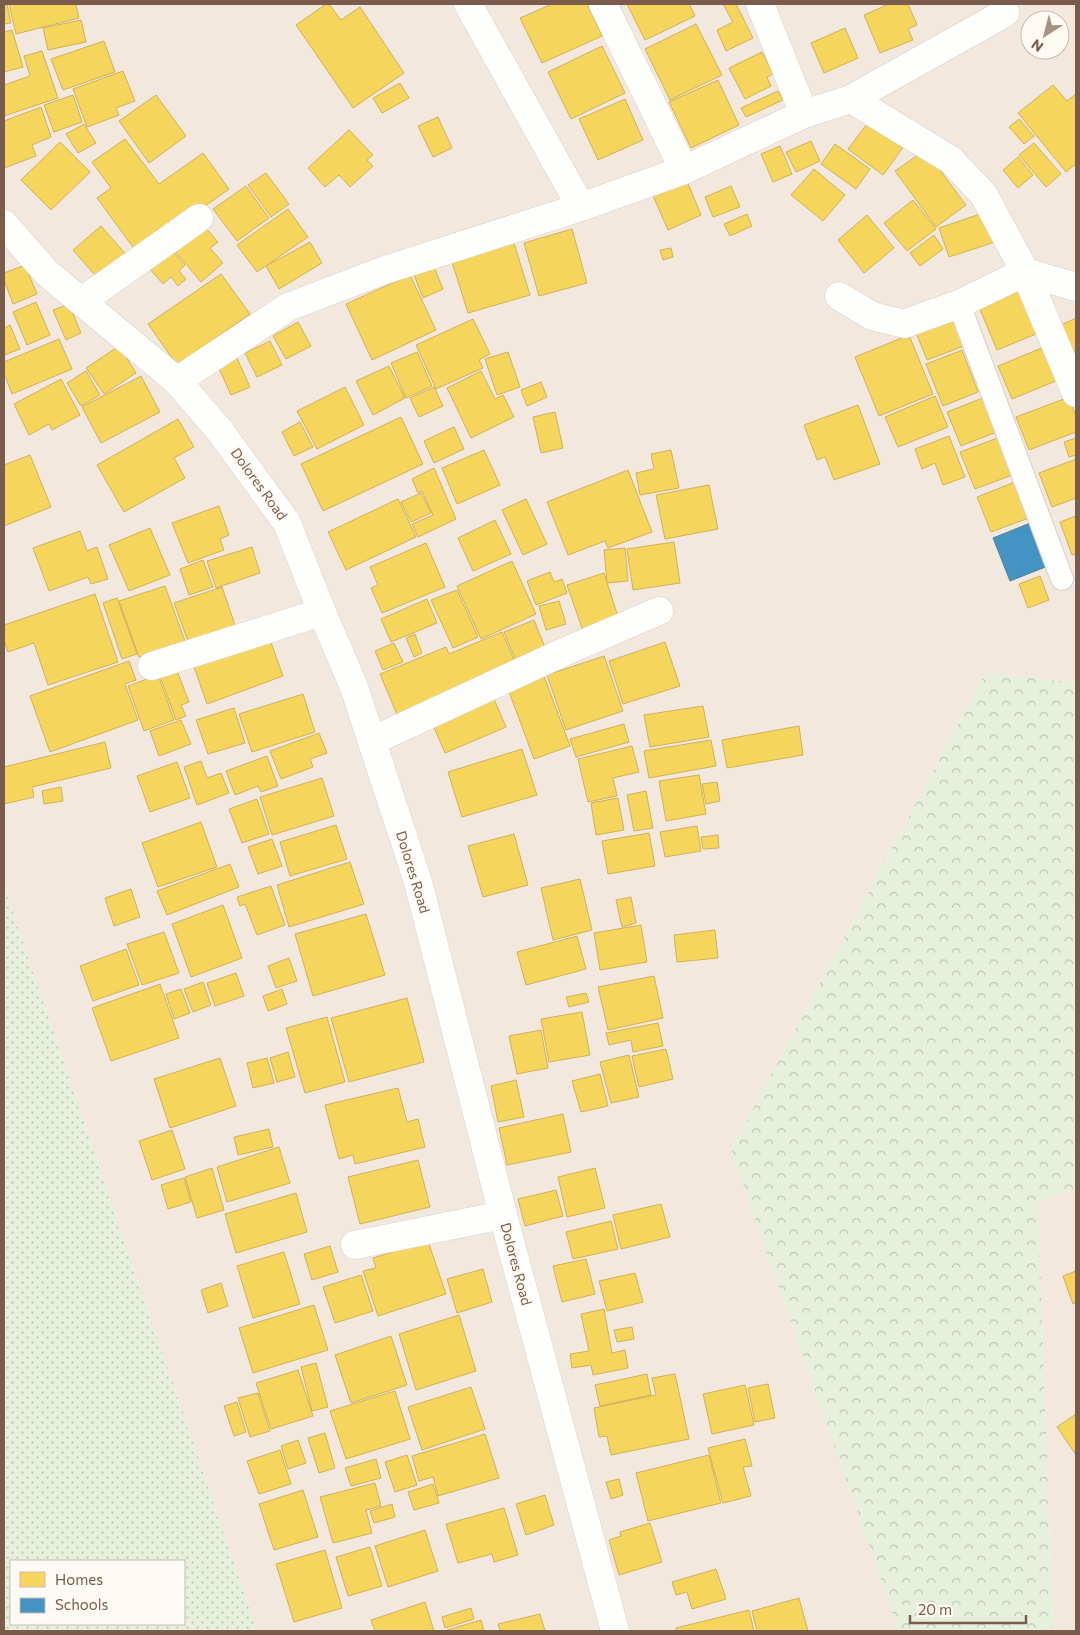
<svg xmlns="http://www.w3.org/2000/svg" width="1080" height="1635" viewBox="0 0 1080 1635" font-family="Commissioner,sans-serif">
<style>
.residential{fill:#f2e8de;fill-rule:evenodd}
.grass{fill:url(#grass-dots);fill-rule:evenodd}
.forest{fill:url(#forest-crowns)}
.homes{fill:#f6d55c;stroke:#d1b158}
.schools{fill:#4393c3;stroke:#5482a0}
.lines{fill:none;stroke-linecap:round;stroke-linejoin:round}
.service-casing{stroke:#d7d1cb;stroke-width:24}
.minor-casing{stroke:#d7d1cb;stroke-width:29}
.tertiary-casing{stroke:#d7d1cb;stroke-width:29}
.service{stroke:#fefefd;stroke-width:22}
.minor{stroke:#fefefd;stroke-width:28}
.tertiary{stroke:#fefefd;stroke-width:28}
.labels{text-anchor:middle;stroke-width:5;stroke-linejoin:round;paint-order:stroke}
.street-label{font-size:14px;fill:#7a5c4d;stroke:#fffaf3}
</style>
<defs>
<pattern id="grass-dots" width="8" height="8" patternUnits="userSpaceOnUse" patternTransform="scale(1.25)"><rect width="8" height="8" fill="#e7f0db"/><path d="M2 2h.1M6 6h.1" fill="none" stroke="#c0c6b4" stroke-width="1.8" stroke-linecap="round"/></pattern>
<pattern id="forest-crowns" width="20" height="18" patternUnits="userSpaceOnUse" patternTransform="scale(1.25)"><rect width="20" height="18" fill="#e7f0db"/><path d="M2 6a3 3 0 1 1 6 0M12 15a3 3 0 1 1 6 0" fill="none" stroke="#c0c6b4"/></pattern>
</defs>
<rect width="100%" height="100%" fill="#f9f5f0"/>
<!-- residential -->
<g class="residential">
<path d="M 4,4 L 1076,4 L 1076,683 L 986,672 L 731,1150 L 899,1631 L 257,1631 L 4,886 ZM 1030,20 L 1060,20 L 1060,50 L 1030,50 Z"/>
<polygon points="1076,1188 1076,1631 1047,1631 1053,1626 1038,1202"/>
</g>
<!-- grass -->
<path class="grass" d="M 4,886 L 257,1631 L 4,1631 ZM 11,1561 L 184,1561 L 184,1624 L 11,1624 Z"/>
<!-- forest -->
<polygon class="forest" points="986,672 1076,683 1076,1188 1038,1202 1053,1626 1047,1631 899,1631 731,1150"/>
<!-- homes -->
<g class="homes">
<polygon points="4,4 7,4 11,23 4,24"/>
<polygon points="9,4 76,4 79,18 16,34"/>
<polygon points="326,4 329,4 341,20 360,7 404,73 353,108 296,25"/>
<polygon points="552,4 587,4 602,36 542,63 520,18"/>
<polygon points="627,4 689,4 695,16 645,40"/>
<polygon points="723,4 736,4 753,38 726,51 717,30 733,22"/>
<polygon points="889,4 908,4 917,25 908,29 913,40 880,53 864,15"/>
<polygon points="81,20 86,42 48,50 43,28"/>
<polygon points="696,24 722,75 670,100 645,49"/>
<polygon points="845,28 858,58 824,73 811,43"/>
<polygon points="12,30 23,67 4,72 4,32"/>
<polygon points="104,41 115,72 63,90 51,59"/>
<polygon points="602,46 625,93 571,119 548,72"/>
<polygon points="42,51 58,98 4,116 4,85 30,76 24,56"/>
<polygon points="762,52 773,74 767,77 771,86 745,99 729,68"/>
<polygon points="123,71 135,101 116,108 119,115 87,127 73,89"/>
<polygon points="718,80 739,125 691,148 669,102"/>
<polygon points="400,83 409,98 382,113 373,98"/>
<polygon points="1053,85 1067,101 1076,94 1076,164 1066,172 1018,113"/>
<polygon points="778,91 783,100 746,117 741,108"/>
<polygon points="73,95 82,122 54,132 44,105"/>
<polygon points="156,95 186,136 149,163 119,121"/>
<polygon points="625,99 643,140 598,160 579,119"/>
<polygon points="41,107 51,137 32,145 36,156 4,168 4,121"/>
<polygon points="873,116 907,142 883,175 848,149"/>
<polygon points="438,117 452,148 433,157 418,126"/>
<polygon points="1019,119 1034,136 1024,144 1009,127"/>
<polygon points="84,124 96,143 78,153 66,134"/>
<polygon points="349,130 373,155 367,160 373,166 350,187 339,175 325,187 308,168"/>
<polygon points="125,139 159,184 203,153 229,189 138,254 97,198 111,188 92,162"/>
<polygon points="811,141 820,161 796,172 786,152"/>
<polygon points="60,142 90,172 51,210 21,180"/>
<polygon points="1034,143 1061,174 1046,187 1019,155"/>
<polygon points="835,144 870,169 856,189 821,164"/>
<polygon points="780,146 792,174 773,182 761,154"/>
<polygon points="925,150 966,205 936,227 895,171"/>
<polygon points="1018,157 1033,175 1018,188 1003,170"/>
<polygon points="814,169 845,195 823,221 791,195"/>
<polygon points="266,173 289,204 271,217 248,185"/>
<polygon points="685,176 701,215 668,230 651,191"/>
<polygon points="246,186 269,218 237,241 213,209"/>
<polygon points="731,186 740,207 713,217 705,197"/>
<polygon points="913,200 936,229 907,251 884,223"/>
<polygon points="288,209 308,237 257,272 237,245"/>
<polygon points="986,212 995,242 949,257 939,228"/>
<polygon points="747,214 752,226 730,236 724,224"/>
<polygon points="867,215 894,248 864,273 838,240"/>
<polygon points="200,221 218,242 210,248 223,263 201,282 170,245"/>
<polygon points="101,226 129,258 101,282 73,250"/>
<polygon points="572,229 587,283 539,296 524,243"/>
<polygon points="934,235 943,249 920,266 910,253"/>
<polygon points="310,242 322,263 279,289 266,266"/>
<polygon points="514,243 530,295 468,313 452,262"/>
<polygon points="671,248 673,257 663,260 660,250"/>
<polygon points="171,249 185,265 179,271 186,279 178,286 171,277 163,284 149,268"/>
<polygon points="432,262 443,289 423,298 412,270"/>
<polygon points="25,265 37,294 13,304 4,280 4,273"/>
<polygon points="221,274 250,314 177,365 148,324"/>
<polygon points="410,275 436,330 372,360 346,304"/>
<polygon points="1023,289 1041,332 997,350 979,307"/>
<polygon points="36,302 50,335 27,345 13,312"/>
<polygon points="69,304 81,333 66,340 53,310"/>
<polygon points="951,311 964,346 927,360 913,325"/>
<polygon points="1076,318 1076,365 1059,326"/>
<polygon points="473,319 490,354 479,360 483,368 436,389 416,345"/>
<polygon points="298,322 311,346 286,359 273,336"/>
<polygon points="10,325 20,349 4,355 4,328"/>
<polygon points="909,335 933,394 879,416 855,357"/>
<polygon points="59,339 72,369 12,394 4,373 4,362"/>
<polygon points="270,341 282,365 257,377 245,353"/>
<polygon points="1049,345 1063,378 1012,399 998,366"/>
<polygon points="119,346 136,373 104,394 86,368"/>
<polygon points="962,350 978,392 943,406 926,364"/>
<polygon points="417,352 432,386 406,398 391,363"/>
<polygon points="508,352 520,387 497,395 485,359"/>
<polygon points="236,356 250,387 231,395 217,364"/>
<polygon points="389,366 405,398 373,415 356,381"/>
<polygon points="86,371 100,395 81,406 67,383"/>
<polygon points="481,371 495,399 503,395 514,417 471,438 447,388"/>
<polygon points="141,376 160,412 101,443 82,407"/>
<polygon points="61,379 80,415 52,430 49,424 29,435 14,404"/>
<polygon points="541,382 547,397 527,406 521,390"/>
<polygon points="345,387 364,425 317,449 297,411"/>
<polygon points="434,387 443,406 419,417 410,398"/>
<polygon points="935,396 948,427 898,447 885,417"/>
<polygon points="985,397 999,431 961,446 947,412"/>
<polygon points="1069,397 1076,417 1076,432 1029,450 1016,417"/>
<polygon points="858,405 880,464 834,480 825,457 817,460 804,425"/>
<polygon points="555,412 563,448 541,453 533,417"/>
<polygon points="401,417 423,464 323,511 301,464"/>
<polygon points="178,419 194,447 174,458 185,478 124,512 97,465"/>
<polygon points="300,422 313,447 294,456 282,432"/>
<polygon points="454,427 464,449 434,463 424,441"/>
<polygon points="949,436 965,477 943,485 935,463 922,469 915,449"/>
<polygon points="1000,437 1015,474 975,489 960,452"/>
<polygon points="1076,438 1076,455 1069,457 1064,442"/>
<polygon points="484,450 500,485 457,504 442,468"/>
<polygon points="671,450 679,488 640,495 636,473 654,469 651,454"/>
<polygon points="30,455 51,507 4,526 4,465"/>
<polygon points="1076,459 1076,498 1052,507 1039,473"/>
<polygon points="434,468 456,519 418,537 412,524 433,515 422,491 418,493 412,479"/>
<polygon points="628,470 652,532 608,548 605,541 568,555 547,502"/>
<polygon points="1020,480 1034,516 991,532 977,497"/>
<polygon points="709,485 718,529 665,539 656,495"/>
<polygon points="421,493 431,513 411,522 401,502"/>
<polygon points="398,499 416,537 346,570 328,532"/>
<polygon points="526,499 547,544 523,555 502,510"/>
<polygon points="219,506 229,535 220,539 224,550 188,563 172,523"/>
<polygon points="1076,516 1076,554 1072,555 1060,522"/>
<polygon points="495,520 511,554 473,571 458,538"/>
<polygon points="150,528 170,575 129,591 109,545"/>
<polygon points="80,531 87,551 97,547 108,579 91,584 88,577 49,591 33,548"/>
<polygon points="674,542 680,583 633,590 627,549"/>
<polygon points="426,543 445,587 382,613 371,588 378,585 370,567"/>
<polygon points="252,547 260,573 216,588 207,561"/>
<polygon points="625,548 628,581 607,583 604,550"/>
<polygon points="203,560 213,587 189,595 180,569"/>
<polygon points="512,561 536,614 481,639 457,586"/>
<polygon points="550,572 554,582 562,579 567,593 536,605 527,581"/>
<polygon points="604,573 619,620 583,631 567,585"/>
<polygon points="1040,576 1049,600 1028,608 1019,584"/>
<polygon points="165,586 185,641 139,657 119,601"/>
<polygon points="222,587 236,628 189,644 174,603"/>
<polygon points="457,590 478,637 453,648 431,600"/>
<polygon points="95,594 118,662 48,685 34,643 8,652 4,640 4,625"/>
<polygon points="117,598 137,654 122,659 103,603"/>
<polygon points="427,599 437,623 391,642 381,619"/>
<polygon points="559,601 566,624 546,630 539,606"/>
<polygon points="534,620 549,657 519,668 504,632"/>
<polygon points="502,632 517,667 398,717 380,674 446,647 449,654"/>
<polygon points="415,634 422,653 414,657 406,638"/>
<polygon points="269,637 283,676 207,704 193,664"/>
<polygon points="665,642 680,686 623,704 609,661"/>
<polygon points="394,643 403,662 383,670 375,651"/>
<polygon points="604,656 623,711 566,730 547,675"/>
<polygon points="129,661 136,680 125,684 138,720 50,752 30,696"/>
<polygon points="174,663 189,702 181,705 186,716 176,720 157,668"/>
<polygon points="158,675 174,720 144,731 128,686"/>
<polygon points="544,676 570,746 534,759 508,689"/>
<polygon points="491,692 506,727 445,753 430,718"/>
<polygon points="303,694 315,732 252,752 239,714"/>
<polygon points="703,706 709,737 650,747 644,715"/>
<polygon points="234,708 245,743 208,754 196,720"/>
<polygon points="181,720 191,744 159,756 150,731"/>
<polygon points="624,724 629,742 576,757 570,739"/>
<polygon points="799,726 803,755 727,768 722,740"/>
<polygon points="319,733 327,753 310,759 313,767 281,779 270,751"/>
<polygon points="711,740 716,766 649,778 644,751"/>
<polygon points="105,742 111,768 32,787 34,797 4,804 4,767"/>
<polygon points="632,746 639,772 613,778 617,796 588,802 578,759"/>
<polygon points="522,749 537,795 462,817 448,772"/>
<polygon points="267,756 278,786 261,792 258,786 235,795 226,771"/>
<polygon points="201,761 207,778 221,773 229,793 197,805 184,767"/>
<polygon points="177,762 190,798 150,812 137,776"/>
<polygon points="699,775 706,814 666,821 659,781"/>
<polygon points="322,778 334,816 272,835 260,797"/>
<polygon points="717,782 720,801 706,804 702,784"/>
<polygon points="61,787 63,801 44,804 42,791"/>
<polygon points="646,791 653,828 634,831 627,795"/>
<polygon points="618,798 624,830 596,835 591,803"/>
<polygon points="257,799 269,834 242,843 229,809"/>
<polygon points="201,822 217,867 158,887 142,843"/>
<polygon points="336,825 347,859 290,876 280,842"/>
<polygon points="697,826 701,851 665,857 660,832"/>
<polygon points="649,833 655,866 608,874 602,841"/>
<polygon points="514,834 528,885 483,897 468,846"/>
<polygon points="718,835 719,848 703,849 701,837"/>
<polygon points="272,839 282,866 258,874 248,847"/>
<polygon points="350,862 364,904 289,927 277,885"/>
<polygon points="230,864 239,887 167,915 157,891"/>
<polygon points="580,879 592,930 553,940 541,888"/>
<polygon points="271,886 285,925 257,935 245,904 240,906 237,897"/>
<polygon points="131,889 140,917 114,926 105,898"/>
<polygon points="631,897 636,923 622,927 616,900"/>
<polygon points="223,905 242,958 191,977 172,924"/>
<polygon points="366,914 385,975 313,996 295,934"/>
<polygon points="641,925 647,962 600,970 594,933"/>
<polygon points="715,930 718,958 677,962 674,935"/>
<polygon points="164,932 179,973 142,985 127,944"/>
<polygon points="577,936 586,969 526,985 517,952"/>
<polygon points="126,949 139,985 93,1001 80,966"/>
<polygon points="289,958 297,981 276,988 268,966"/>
<polygon points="236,973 244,996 215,1006 207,983"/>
<polygon points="654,976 663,1018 608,1030 598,987"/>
<polygon points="203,982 211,1005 193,1012 184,989"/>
<polygon points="160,984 179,1038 111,1061 92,1008"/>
<polygon points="181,989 190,1013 174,1019 166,994"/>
<polygon points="282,989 287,1004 268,1011 263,996"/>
<polygon points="586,993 589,1002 569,1007 566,997"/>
<polygon points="407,998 424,1062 349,1082 331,1018"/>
<polygon points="582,1012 590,1055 549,1062 541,1019"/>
<polygon points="327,1017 345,1082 305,1093 286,1028"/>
<polygon points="658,1023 663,1046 633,1052 631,1040 609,1045 606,1033"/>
<polygon points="541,1030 548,1068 517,1074 509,1036"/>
<polygon points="666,1049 673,1079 639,1087 632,1056"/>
<polygon points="288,1052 295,1077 277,1082 270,1058"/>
<polygon points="629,1055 639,1097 611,1103 600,1062"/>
<polygon points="220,1058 236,1106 170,1128 154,1079"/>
<polygon points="267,1058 274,1083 253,1088 247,1063"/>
<polygon points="600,1074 608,1106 581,1112 572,1081"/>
<polygon points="516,1080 524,1117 498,1122 491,1086"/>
<polygon points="398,1088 407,1122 418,1119 425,1147 355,1164 353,1155 339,1159 325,1105"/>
<polygon points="563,1114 571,1152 507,1165 499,1128"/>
<polygon points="269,1129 273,1147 238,1155 234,1137"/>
<polygon points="172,1130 185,1169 152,1180 139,1141"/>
<polygon points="279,1147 290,1183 227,1202 217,1167"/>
<polygon points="418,1160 430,1207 360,1224 348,1177"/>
<polygon points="212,1168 224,1210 197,1218 185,1177"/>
<polygon points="595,1168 605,1208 567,1217 558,1177"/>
<polygon points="184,1178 191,1202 168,1209 161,1185"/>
<polygon points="556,1190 563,1216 525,1226 518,1199"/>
<polygon points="296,1193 307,1232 236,1253 225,1214"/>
<polygon points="661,1204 670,1237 621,1249 613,1215"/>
<polygon points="611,1221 618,1249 573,1259 566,1232"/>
<polygon points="428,1241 446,1294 378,1316 363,1271 376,1268 373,1258"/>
<polygon points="330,1246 338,1272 312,1280 304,1254"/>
<polygon points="284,1252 300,1304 253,1318 237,1266"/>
<polygon points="586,1259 595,1294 562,1302 553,1266"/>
<polygon points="483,1269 492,1302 457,1313 447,1279"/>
<polygon points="1076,1271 1076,1303 1073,1304 1063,1276"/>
<polygon points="635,1273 643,1302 607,1311 599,1281"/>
<polygon points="361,1275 373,1311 335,1323 323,1287"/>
<polygon points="221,1283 228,1306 208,1313 201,1290"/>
<polygon points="314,1305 328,1350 253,1373 239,1328"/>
<polygon points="604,1309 612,1353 625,1350 628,1368 593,1375 591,1365 572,1368 570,1354 589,1351 581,1314"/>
<polygon points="459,1315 476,1371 416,1390 399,1334"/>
<polygon points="632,1327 634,1339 617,1342 614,1330"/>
<polygon points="391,1336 407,1385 351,1403 335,1355"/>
<polygon points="316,1363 328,1407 312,1411 301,1367"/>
<polygon points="298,1370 313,1416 271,1429 256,1383"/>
<polygon points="647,1374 651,1395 600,1406 595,1385"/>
<polygon points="675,1374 689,1439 611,1455 607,1436 599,1437 594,1408 656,1395 652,1378"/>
<polygon points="768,1384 775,1418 755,1422 748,1388"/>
<polygon points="745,1385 754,1425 712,1434 703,1394"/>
<polygon points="471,1387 485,1429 422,1450 408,1407"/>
<polygon points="395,1391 410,1439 346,1459 330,1411"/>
<polygon points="258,1393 270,1431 250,1437 238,1398"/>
<polygon points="237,1402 246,1432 234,1436 224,1406"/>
<polygon points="1076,1414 1076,1455 1057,1427"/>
<polygon points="325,1433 335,1468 319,1473 308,1438"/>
<polygon points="485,1434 499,1478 438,1496 433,1477 419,1481 412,1456"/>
<polygon points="745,1439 752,1466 743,1467 751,1496 723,1503 708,1448"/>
<polygon points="298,1440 306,1463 288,1469 281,1446"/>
<polygon points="280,1450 291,1484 259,1494 247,1461"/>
<polygon points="407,1455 417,1485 395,1492 385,1462"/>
<polygon points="709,1455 721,1503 648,1521 636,1473"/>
<polygon points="376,1459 381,1478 351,1486 345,1468"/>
<polygon points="619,1479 623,1495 611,1499 606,1482"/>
<polygon points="375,1483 381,1506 366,1510 372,1533 333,1543 320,1497"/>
<polygon points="433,1484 439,1503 414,1510 408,1492"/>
<polygon points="303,1490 318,1537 274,1550 259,1504"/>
<polygon points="545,1495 554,1525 526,1535 516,1504"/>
<polygon points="392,1504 395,1517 374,1523 370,1511"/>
<polygon points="504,1508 518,1555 494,1562 492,1554 458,1563 446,1524"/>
<polygon points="650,1523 662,1562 619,1575 609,1540 621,1536 620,1532"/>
<polygon points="425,1530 438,1571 388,1587 375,1546"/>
<polygon points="370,1547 382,1586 348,1596 336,1557"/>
<polygon points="325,1550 342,1608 294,1622 276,1564"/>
<polygon points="716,1569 726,1599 692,1609 687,1592 676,1595 672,1582"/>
<polygon points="799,1598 808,1631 757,1631 752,1611"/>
<polygon points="425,1602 434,1631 375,1631 371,1620"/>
<polygon points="471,1608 474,1619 445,1628 442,1617"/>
<polygon points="749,1610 754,1631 677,1631 676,1628"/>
<polygon points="540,1614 545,1631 500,1631 498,1624"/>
<polygon points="481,1620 484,1631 448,1631 447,1630"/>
</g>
<!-- schools -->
<polygon class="schools" points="1035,521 1053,564 1010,581 993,538"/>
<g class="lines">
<!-- service casing -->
<g class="service-casing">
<polyline id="service" points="959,304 1062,579"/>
</g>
<!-- minor casing -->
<g class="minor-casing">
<g id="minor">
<polyline points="468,4 581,207"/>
<polyline points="603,4 684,170"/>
<polyline points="760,4 804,114"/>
<polyline points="851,99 951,160 984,195 1025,272 1076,393"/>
<polyline points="839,296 872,316 904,324 959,304 1025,272 1076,287"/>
<polyline points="82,301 199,218"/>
<polyline points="177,381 288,307 382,271 581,207 684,170 804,114 851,99 1005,13"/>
<polyline points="152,666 322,612"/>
<polyline points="372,741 566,651 659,611"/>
<polyline points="355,1245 503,1215"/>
</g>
</g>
<!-- tertiary casing -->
<g class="tertiary-casing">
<polyline id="tertiary" points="4,224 47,273 177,381 220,431 287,523 322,612 354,687 418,882 503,1215 615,1631"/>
</g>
<!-- service -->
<use href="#service" class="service"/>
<!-- minor -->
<use href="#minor" class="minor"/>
<!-- tertiary -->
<use href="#tertiary" class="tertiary"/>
</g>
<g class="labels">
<!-- street labels -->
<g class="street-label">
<text transform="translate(259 484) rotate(54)" y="5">Dolores Road</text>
<text transform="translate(413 872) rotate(73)" y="5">Dolores Road</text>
<text transform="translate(516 1264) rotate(75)" y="5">Dolores Road</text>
</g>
</g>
<!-- border -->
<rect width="1080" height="1635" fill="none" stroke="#7a5c4d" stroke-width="10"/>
<!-- legend -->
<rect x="10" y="1560" width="175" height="65" fill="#fffaf3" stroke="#cabbb1"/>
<rect x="20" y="1572" width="25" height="15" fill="#f6d55c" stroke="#cabbb1"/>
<text x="55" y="1585" font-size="15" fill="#7a5c4d">Homes</text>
<rect x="20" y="1598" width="25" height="15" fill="#4393c3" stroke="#cabbb1"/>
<text x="55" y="1610" font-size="15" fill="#7a5c4d">Schools</text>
<!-- north arrow -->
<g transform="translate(1045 35) rotate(216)"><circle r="24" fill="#fffaf3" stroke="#cabbb1"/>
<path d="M0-4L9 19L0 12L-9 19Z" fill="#a69286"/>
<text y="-8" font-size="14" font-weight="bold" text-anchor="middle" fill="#7a5c4d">N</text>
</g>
<!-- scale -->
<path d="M910 1615v8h116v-8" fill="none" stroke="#7a5c4d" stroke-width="2.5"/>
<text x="918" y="1615" font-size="15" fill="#7a5c4d" stroke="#fffaf3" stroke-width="4" paint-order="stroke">20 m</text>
</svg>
